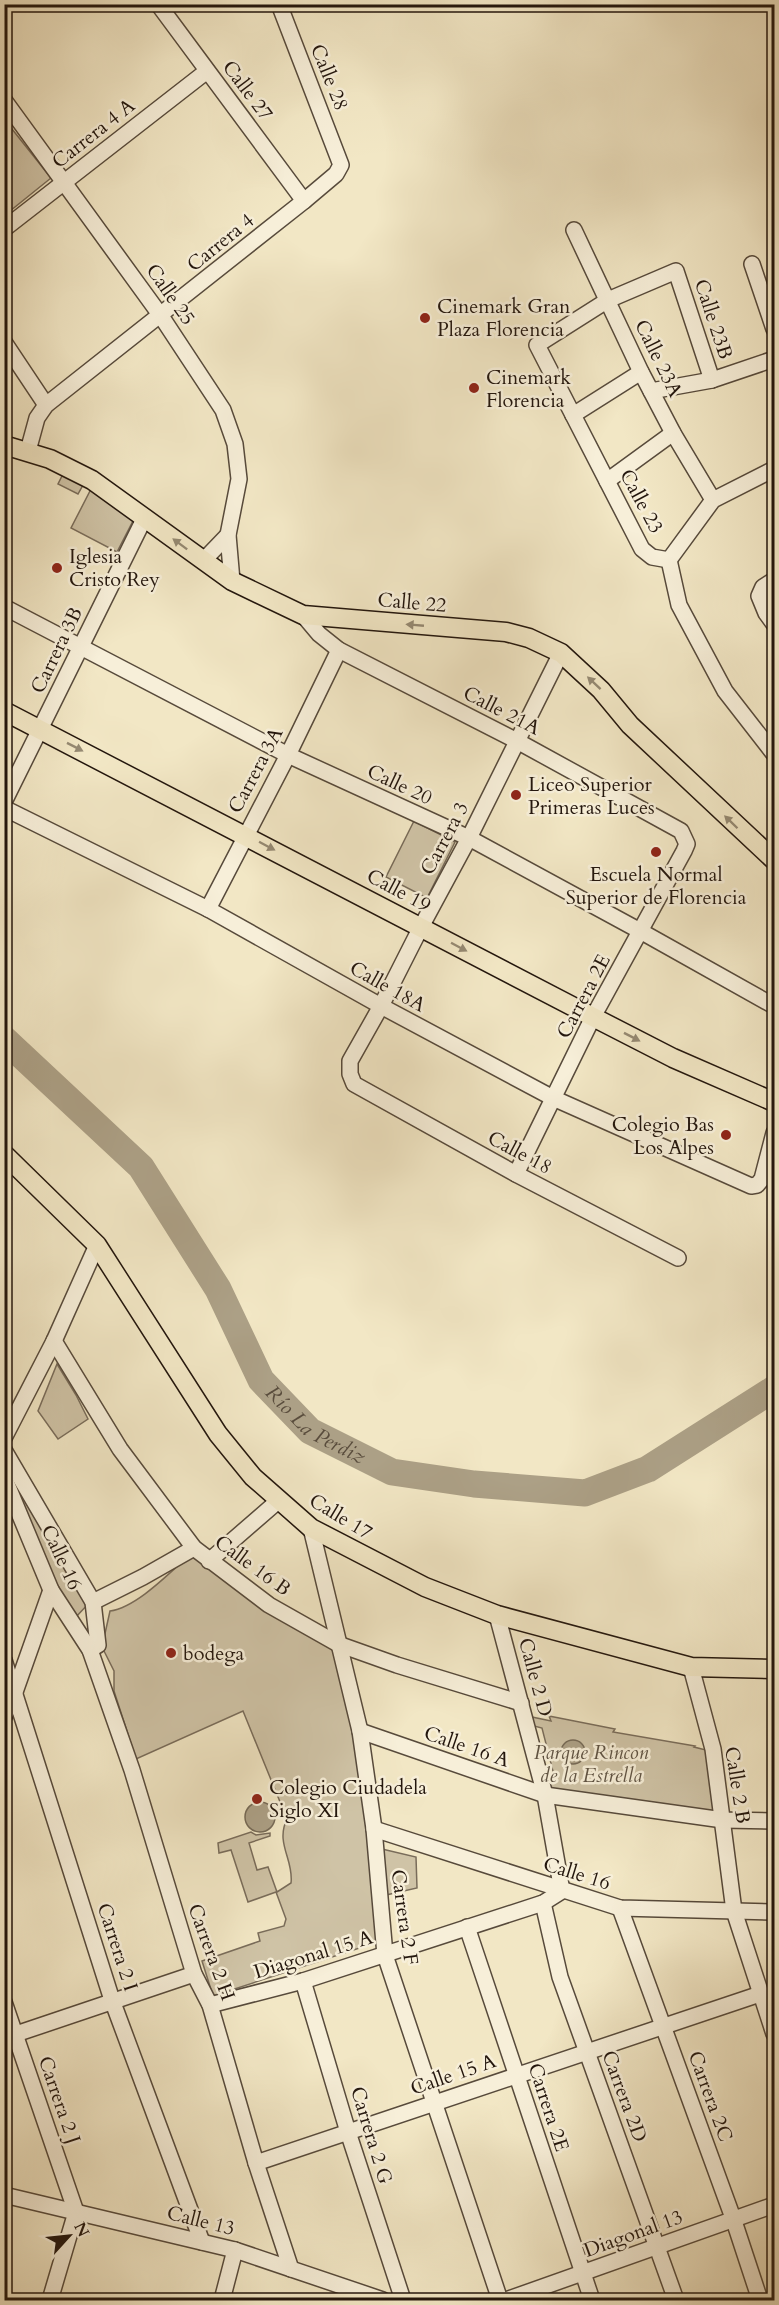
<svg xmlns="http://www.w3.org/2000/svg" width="779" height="2305" viewBox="0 0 779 2305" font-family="Cardo,serif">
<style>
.green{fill:#cfc3a6;stroke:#796c5a;stroke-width:1.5}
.water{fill:#aca086;stroke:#756956;stroke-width:1.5}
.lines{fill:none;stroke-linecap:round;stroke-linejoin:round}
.river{stroke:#aca086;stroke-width:27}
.minor-casing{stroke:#574a3b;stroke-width:18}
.major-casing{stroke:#23160d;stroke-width:21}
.minor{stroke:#f7efd9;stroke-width:15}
.major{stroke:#f2e7c5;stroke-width:18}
.oneway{fill:#958972}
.poi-dot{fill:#8f2418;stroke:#f7efd9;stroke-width:2}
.labels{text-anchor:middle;stroke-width:5;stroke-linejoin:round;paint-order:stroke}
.street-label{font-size:20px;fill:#23160d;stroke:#f7efd9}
.poi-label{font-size:20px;fill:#23160d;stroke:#f7efd9;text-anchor:start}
.park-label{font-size:20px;font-style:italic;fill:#5f5343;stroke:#f7efd9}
.water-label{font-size:21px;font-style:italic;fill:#5a4d3d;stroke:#f7efd9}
</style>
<rect width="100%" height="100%" fill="#f2e7c5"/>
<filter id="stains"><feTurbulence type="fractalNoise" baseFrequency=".00333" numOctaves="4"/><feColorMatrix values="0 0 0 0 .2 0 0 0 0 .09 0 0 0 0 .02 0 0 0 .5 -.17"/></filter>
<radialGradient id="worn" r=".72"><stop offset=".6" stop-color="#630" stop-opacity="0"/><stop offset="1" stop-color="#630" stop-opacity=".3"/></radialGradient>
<!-- green -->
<g class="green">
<polygon points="4,119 51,178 5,215 4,215"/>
<polygon points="63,474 83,485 78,494 58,484"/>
<polygon points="91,489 136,515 117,552 71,528"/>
<polygon points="414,821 455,842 427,898 386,877"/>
<polygon points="57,1364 76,1395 88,1419 58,1439 38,1411"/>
<polygon points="10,1472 90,1602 75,1618 57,1591"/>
<path d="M 193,1552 L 335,1649 L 354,1732 L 381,1941 L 213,1996 L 202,1961 L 260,1941 L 258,1933 L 284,1926 L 286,1919 L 276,1892 L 248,1902 L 231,1850 L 219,1853 L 218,1843 L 251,1832 L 256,1835 L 270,1833 L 270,1836 L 249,1843 L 257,1870 L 268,1867 L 277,1892 L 291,1883 C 294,1860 275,1843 287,1819 L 243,1711 L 136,1759 L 114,1691 L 114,1671 L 102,1647 L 110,1611 C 138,1607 172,1570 193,1552 Z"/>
<polygon points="549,1716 615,1729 613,1732 695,1746 694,1747 710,1751 716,1814 550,1794 547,1780 555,1779 542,1728 534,1726 532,1717 551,1721"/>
<polygon points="382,1849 416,1857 417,1888 386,1895"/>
</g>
<!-- water -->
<g class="water">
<circle cx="573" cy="1752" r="12"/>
<circle cx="260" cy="1817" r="15"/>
</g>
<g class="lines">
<!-- river -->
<path class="river" id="s1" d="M 4,1039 L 141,1167 L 218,1289 L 261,1380 L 310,1431 L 392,1472 L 474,1484 L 585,1493 L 648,1469 L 774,1389"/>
<!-- minor casing -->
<g class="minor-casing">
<g id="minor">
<polyline points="158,4 304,201"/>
<polyline points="4,100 161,316 223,410 235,444 239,479 228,535 232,581"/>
<polyline points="4,229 207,71"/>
<polyline points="574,230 641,372 673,433 713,500"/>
<polyline points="752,264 774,329"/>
<polyline points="4,342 46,405"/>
<polyline points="651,391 712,380 774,359"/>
<polyline points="573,415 641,372"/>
<polyline points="28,451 37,418 46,405 304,201 336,174 341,165 279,4"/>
<polyline points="607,481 673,433"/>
<polyline points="669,560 652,557 642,549 537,345 608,300 676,271 712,380"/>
<polyline points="669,560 679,605 725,691 774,754"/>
<polyline points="669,560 713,500 774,469"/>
<polyline points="203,561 228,535"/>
<polyline points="774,580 763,587 759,596 766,613 774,624"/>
<polyline points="4,607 288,755 469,838 642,932 774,1006"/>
<polyline points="303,615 319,634 339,650 517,741 681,831 687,844 684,851 593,1017 516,1174"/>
<polyline points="561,653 469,838 421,927 381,1006 350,1061 350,1074 354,1084 516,1174 678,1258"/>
<polyline points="4,802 145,517"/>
<polyline points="4,808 208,909 381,1006 553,1098 751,1186 757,1185 762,1179 774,1133"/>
<polyline points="208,909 288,755 339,650"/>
<polyline points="54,1341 120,1449 194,1548 269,1605 338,1644 397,1665 521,1703"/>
<polyline points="4,1438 54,1341 97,1245"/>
<polyline points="4,1450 93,1602 98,1645 90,1650"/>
<polyline points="4,1477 51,1590 90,1650 132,1770 194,1974 210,2005 256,2163 291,2269"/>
<polyline points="311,1528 360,1731 374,1829 385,1955 500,2300"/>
<polyline points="209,1561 278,1501"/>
<polyline points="93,1602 143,1577 194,1548"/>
<polyline points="4,1660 112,2000 202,2242"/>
<polyline points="691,1667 713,1749 734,1911 774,2034"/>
<polyline points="4,1717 15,1692 51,1590"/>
<polyline points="360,1731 545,1795 723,1820 774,1821"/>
<polyline points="374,1829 620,1908 774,1912"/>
<polyline points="543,1903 560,1977 676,2300"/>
<polyline points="620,1908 733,2218 760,2300"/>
<polyline points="467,1927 592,2300"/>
<polyline points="303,1981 348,2132 403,2300"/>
<polyline points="4,2002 76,2212 50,2300"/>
<polyline points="210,2005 303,1981 543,1903 562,1891 545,1795 497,1615"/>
<polyline points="4,2038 194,1974"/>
<polyline points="256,2163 760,1994"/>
<polyline points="4,2195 235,2250 383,2300"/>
<polyline points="222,2300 235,2250"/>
<polyline points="506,2300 774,2205"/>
</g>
</g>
<!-- major casing -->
<g class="major-casing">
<g id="major">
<polyline points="4,445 50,459 92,480 232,581 303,615 506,632 529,638 561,653 601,690 630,725 774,860"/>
<polyline points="4,711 593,1017 673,1058 774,1102"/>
<polyline points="4,1154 97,1245 218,1434 253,1477 311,1528 425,1587 497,1615 691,1667 774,1669"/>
</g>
</g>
<!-- minor -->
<use href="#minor" class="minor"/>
<!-- major -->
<use href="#major" class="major"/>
</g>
<!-- one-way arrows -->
<defs><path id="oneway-solid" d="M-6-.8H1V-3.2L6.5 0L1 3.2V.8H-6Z" transform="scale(1.5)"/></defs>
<g class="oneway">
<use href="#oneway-solid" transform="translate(180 544) rotate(-143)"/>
<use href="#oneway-solid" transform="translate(415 625) rotate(-175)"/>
<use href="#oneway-solid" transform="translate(594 683) rotate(-137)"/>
<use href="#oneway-solid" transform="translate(75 747) rotate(27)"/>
<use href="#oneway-solid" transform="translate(731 822) rotate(-136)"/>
<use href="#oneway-solid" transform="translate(267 846) rotate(28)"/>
<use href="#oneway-solid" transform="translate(459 947) rotate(28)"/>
<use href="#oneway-solid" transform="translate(632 1037) rotate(27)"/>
</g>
<!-- markers -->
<g class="poi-dot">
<circle cx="425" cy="318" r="6"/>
<circle cx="474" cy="388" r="6"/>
<circle cx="57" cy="568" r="6"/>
<circle cx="516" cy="795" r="6"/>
<circle cx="656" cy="852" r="6"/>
<circle cx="726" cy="1135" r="6"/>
<circle cx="171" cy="1653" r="6"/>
<circle cx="257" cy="1799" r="6"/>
</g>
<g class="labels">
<!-- street labels -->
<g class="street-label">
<text transform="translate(330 77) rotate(68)" y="7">Calle 28</text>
<text transform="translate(248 90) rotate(53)" y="7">Calle 27</text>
<text transform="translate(93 133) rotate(-38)" y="7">Carrera 4 A</text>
<text transform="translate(220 242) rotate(-39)" y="7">Carrera 4</text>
<text transform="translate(171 294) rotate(55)" y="7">Calle 25</text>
<text transform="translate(714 319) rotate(72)" y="7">Calle 23B</text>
<text transform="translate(659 358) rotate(64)" y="7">Calle 23A</text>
<text transform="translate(642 501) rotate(62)" y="7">Calle 23</text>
<text transform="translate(412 602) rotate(5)" y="7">Calle 22</text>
<text transform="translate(56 650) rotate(-64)" y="7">Carrera 3B</text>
<text transform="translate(502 710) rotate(27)" y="7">Calle 21A</text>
<text transform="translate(255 770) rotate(-62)" y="7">Carrera 3A</text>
<text transform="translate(400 784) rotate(25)" y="7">Calle 20</text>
<text transform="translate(444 838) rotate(-62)" y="7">Carrera 3</text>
<text transform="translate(399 890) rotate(28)" y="7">Calle 19</text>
<text transform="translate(388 986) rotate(29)" y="7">Calle 18A</text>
<text transform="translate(583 996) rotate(-62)" y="7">Carrera 2E</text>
<text transform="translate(520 1152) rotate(28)" y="7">Calle 18</text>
<text transform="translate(341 1516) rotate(31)" y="7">Calle 17</text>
<text transform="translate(62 1557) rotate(65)" y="7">Calle 16</text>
<text transform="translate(253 1565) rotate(36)" y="7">Calle 16 B</text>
<text transform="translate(536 1677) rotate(75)" y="7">Calle 2 D</text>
<text transform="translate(467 1746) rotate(19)" y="7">Calle 16 A</text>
<text transform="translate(738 1785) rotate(81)" y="7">Calle 2 B</text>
<text transform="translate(577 1873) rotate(17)" y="7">Calle 16</text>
<text transform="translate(405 1917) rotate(82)" y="7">Carrera 2 F</text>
<text transform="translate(118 1947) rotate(72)" y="7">Carrera 2 I</text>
<text transform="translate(212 1952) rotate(70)" y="7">Carrera 2 H</text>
<text transform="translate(313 1954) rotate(-17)" y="7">Diagonal 15 A</text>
<text transform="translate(453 2074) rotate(-19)" y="7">Calle 15 A</text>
<text transform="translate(625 2096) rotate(70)" y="7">Carrera 2D</text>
<text transform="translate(711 2096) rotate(70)" y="7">Carrera 2C</text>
<text transform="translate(60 2100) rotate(71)" y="7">Carrera 2 J</text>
<text transform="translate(549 2107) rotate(72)" y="7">Carrera 2E</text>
<text transform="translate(372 2135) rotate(73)" y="7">Carrera 2 G</text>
<text transform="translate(201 2220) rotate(14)" y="7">Calle 13</text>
<text transform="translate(633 2233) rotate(-20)" y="7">Diagonal 13</text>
</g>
<!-- poi labels -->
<g class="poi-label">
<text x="437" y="313">Cinemark Gran<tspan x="437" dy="23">Plaza Florencia</tspan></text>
<text x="486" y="384">Cinemark<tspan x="486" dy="23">Florencia</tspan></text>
<text x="69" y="563">Iglesia<tspan x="69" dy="23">Cristo Rey</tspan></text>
<text x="528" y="791">Liceo Superior<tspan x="528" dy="23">Primeras Luces</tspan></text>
<text x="656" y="881" text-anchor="middle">Escuela Normal<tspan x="656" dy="23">Superior de Florencia</tspan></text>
<text x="714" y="1131" text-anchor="end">Colegio Bas<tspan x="714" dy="23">Los Alpes</tspan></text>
<text x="183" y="1660">bodega</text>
<text x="269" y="1794">Colegio Ciudadela<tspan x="269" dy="23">Siglo XI</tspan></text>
</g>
<!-- park labels -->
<g class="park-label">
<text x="591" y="1759">Parque Rincon<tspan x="591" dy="23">de la Estrella</tspan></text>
</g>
<!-- water labels -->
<g class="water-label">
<text dy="7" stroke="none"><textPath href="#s1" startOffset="504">Río La Perdiz</textPath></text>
</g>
</g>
<!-- margin -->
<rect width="779" height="2305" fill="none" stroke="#f2e7c5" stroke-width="24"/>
<rect x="6" y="6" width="767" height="2293" fill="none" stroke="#23160d" stroke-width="3"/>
<rect x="12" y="12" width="755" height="2281" fill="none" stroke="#23160d" stroke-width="1.5"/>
<!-- north arrow -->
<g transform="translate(69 2236) rotate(63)" stroke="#f7efd9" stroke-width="4.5" paint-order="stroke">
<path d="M0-4.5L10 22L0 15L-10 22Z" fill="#23160d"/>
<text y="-9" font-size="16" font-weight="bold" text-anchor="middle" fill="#23160d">N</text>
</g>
<rect width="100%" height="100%" filter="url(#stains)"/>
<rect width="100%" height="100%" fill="url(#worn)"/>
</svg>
